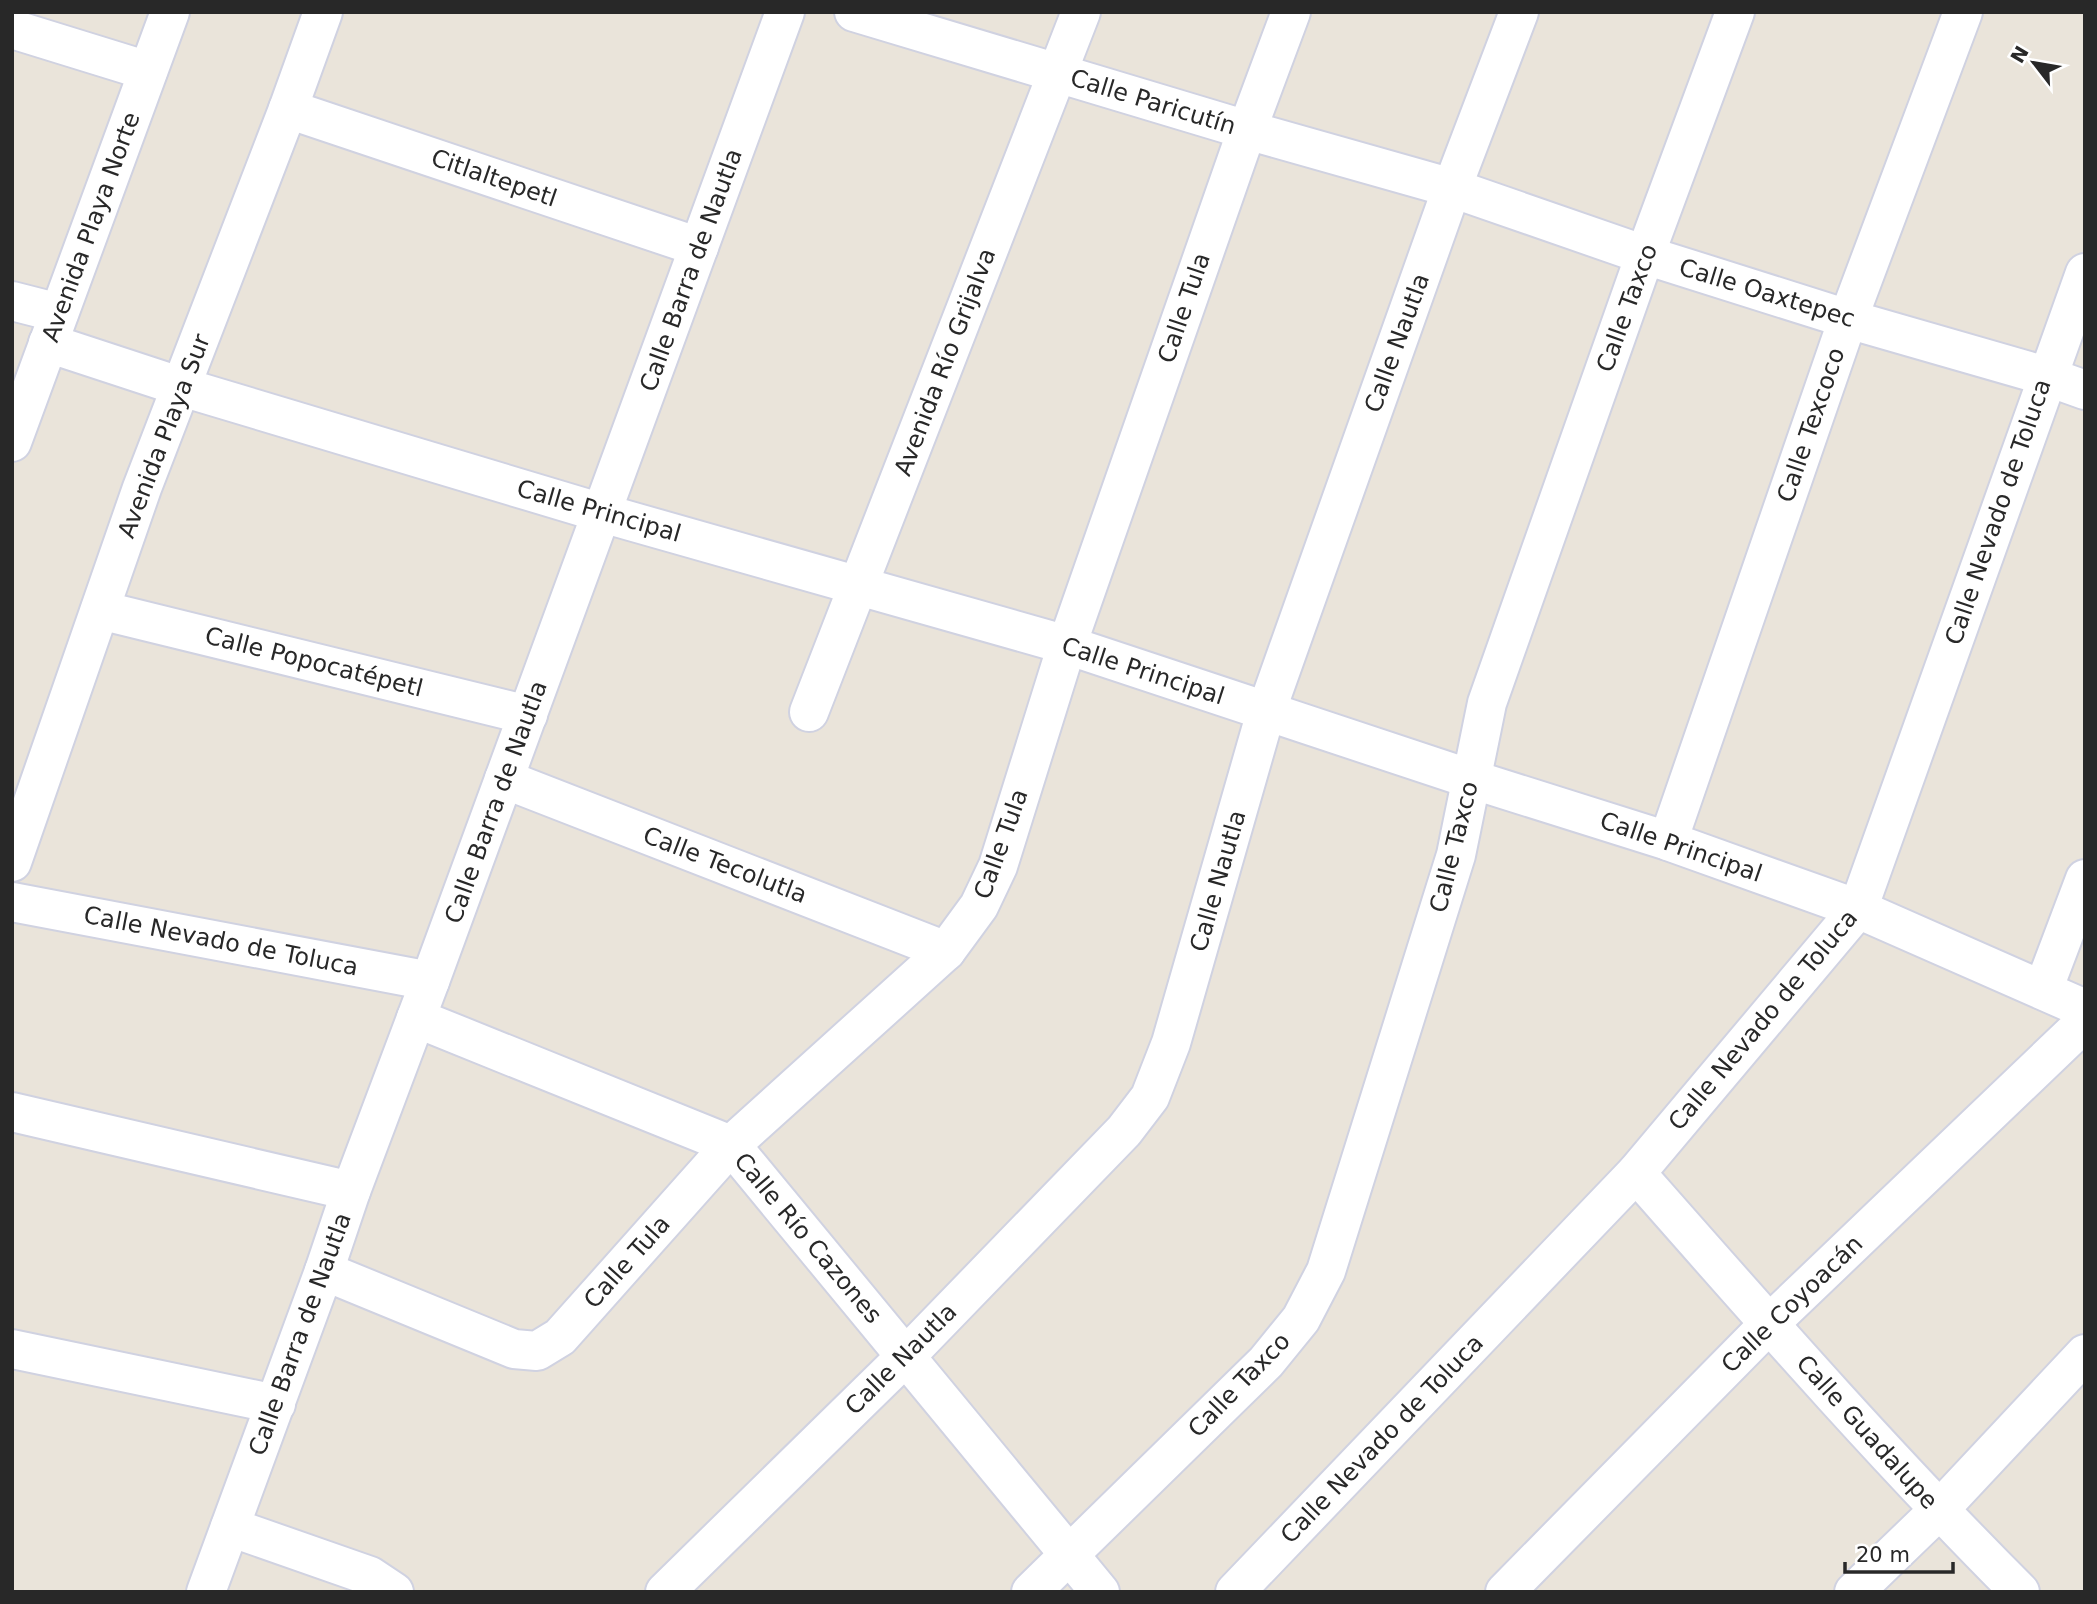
<svg xmlns="http://www.w3.org/2000/svg" width="2097" height="1604" viewBox="0 0 2097 1604" font-family="'DejaVu Sans',sans-serif">
<style>
.lines{fill:none;stroke-linecap:round;stroke-linejoin:round}
.minor-casing{stroke:#d0d2e1;stroke-width:42}
.minor{stroke:#fff;stroke-width:38}
.labels{text-anchor:middle;stroke-width:6;stroke-linejoin:round;paint-order:stroke}
.street-label{font-size:24px;fill:#282828;stroke:#fff}
</style>
<rect width="100%" height="100%" fill="#eae4da"/>
<g class="lines">
<!-- minor casing -->
<g class="minor-casing">
<g id="minor">
<polyline points="854,12 1247,130 1452,188 1645,255 1848,319 2046,376 2085,390"/>
<polyline points="12,29 148,71"/>
<polyline points="288,109 699,247"/>
<polyline points="12,301 59,313"/>
<polyline points="48,343 182,387 602,513 1067,645 1471,779 1668,841 1858,909 2085,1009"/>
<polyline points="12,442 170,12"/>
<polyline points="100,610 528,715"/>
<polyline points="809,712 1081,12"/>
<polyline points="504,779 946,951"/>
<polyline points="1668,841 1848,319 1963,12"/>
<polyline points="12,862 142,488 288,109 323,12"/>
<polyline points="12,902 430,981"/>
<polyline points="2043,990 2085,879"/>
<polyline points="416,1018 731,1145 1100,1592"/>
<polyline points="12,1112 351,1191"/>
<path d="M 1636,1173 C 1761,1315 1886,1458 2020,1592"/>
<polyline points="324,1271 514,1349 537,1351 560,1337 731,1145 946,951 979,906 998,866 1067,645 1247,130 1291,12"/>
<polyline points="12,1349 276,1404"/>
<polyline points="230,1527 370,1576 394,1592"/>
<polyline points="206,1592 324,1271 351,1191 430,981 785,12"/>
<polyline points="665,1592 906,1356 1124,1131 1150,1097 1171,1043 1266,712 1452,188 1519,12"/>
<polyline points="1031,1592 1266,1362 1301,1319 1326,1271 1456,855 1487,703 1645,255 1735,12"/>
<polyline points="1235,1592 1636,1173 1858,909 2085,273"/>
<polyline points="1505,1592 1769,1324 2085,1022"/>
<polyline points="1854,1592 1938,1511 2085,1354"/>
</g>
</g>
<!-- minor -->
<use href="#minor" class="minor"/>
</g>
<g class="labels">
<!-- street labels -->
<g class="street-label">
<text transform="translate(1153 102) rotate(17)" y="8">Calle Paricutín</text>
<text transform="translate(494 178) rotate(19)" y="8">Citlaltepetl</text>
<text transform="translate(91 227) rotate(-70)" y="8">Avenida Playa Norte</text>
<text transform="translate(691 270) rotate(-70)" y="8">Calle Barra de Nautla</text>
<text transform="translate(1767 293) rotate(17)" y="8">Calle Oaxtepec</text>
<text transform="translate(1184 308) rotate(-71)" y="8">Calle Tula</text>
<text transform="translate(1627 308) rotate(-70)" y="8">Calle Taxco</text>
<text transform="translate(1397 343) rotate(-70)" y="8">Calle Nautla</text>
<text transform="translate(945 362) rotate(-69)" y="8">Avenida Río Grijalva</text>
<text transform="translate(1811 425) rotate(-71)" y="8">Calle Texcoco</text>
<text transform="translate(164 436) rotate(-69)" y="8">Avenida Playa Sur</text>
<text transform="translate(599 511) rotate(16)" y="8">Calle Principal</text>
<text transform="translate(1998 512) rotate(-71)" y="8">Calle Nevado de Toluca</text>
<text transform="translate(314 662) rotate(14)" y="8">Calle Popocatépetl</text>
<text transform="translate(1143 671) rotate(18)" y="8">Calle Principal</text>
<text transform="translate(496 802) rotate(-70)" y="8">Calle Barra de Nautla</text>
<text transform="translate(1001 844) rotate(-70)" y="8">Calle Tula</text>
<text transform="translate(1454 847) rotate(-76)" y="8">Calle Taxco</text>
<text transform="translate(1681 847) rotate(19)" y="8">Calle Principal</text>
<text transform="translate(725 865) rotate(21)" y="8">Calle Tecolutla</text>
<text transform="translate(1218 881) rotate(-74)" y="8">Calle Nautla</text>
<text transform="translate(221 941) rotate(11)" y="8">Calle Nevado de Toluca</text>
<text transform="translate(1763 1020) rotate(-50)" y="8">Calle Nevado de Toluca</text>
<text transform="translate(808 1238) rotate(50)" y="8">Calle Río Cazones</text>
<text transform="translate(627 1262) rotate(-48)" y="8">Calle Tula</text>
<text transform="translate(1792 1304) rotate(-44)" y="8">Calle Coyoacán</text>
<text transform="translate(300 1334) rotate(-70)" y="8">Calle Barra de Nautla</text>
<text transform="translate(901 1359) rotate(-45)" y="8">Calle Nautla</text>
<text transform="translate(1239 1385) rotate(-46)" y="8">Calle Taxco</text>
<text transform="translate(1867 1432) rotate(48)" y="8">Calle Guadalupe</text>
<text transform="translate(1382 1439) rotate(-46)" y="8">Calle Nevado de Toluca</text>
</g>
</g>
<!-- border -->
<rect width="2097" height="1604" fill="none" stroke="#282828" stroke-width="28"/>
<!-- north arrow -->
<g transform="translate(2034 63) rotate(301)" stroke="#ffffff" stroke-width="5" paint-order="stroke">
<path d="M0-5L12 26L0 18L-12 26Z" fill="#282828"/>
<text y="-10" font-size="19" font-weight="bold" text-anchor="middle" fill="#282828">N</text>
</g>
<!-- scale -->
<path d="M1845 1562v10h108v-10" fill="none" stroke="#282828" stroke-width="3.5"/>
<text x="1856" y="1562" font-size="21" fill="#282828" stroke="#ffffff" stroke-width="5" paint-order="stroke">20 m</text>
</svg>
